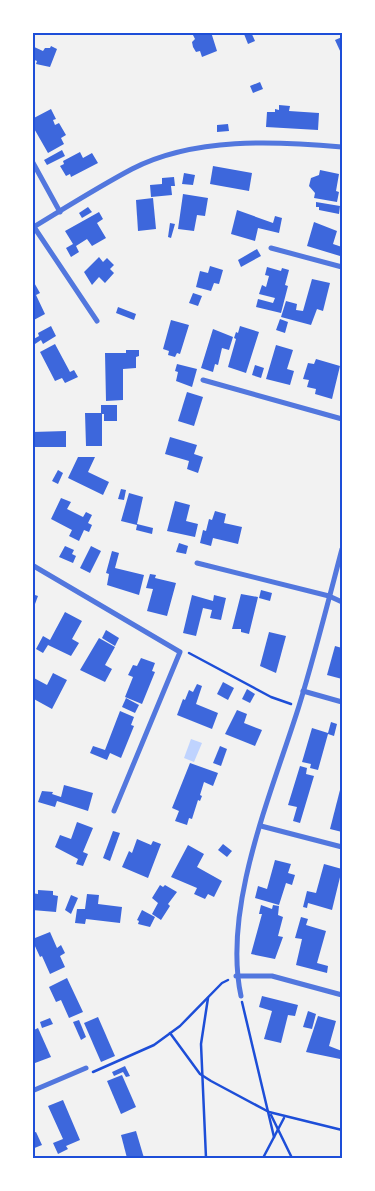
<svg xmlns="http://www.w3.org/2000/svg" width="375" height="1191" viewBox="0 0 375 1191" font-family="Montserrat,sans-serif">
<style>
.water{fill:#bfd3fe}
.building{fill:#3d67dc}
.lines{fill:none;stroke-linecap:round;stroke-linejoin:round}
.path{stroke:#1d4ed8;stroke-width:2.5}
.minor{stroke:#5277de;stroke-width:5}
.neatline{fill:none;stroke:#1d4ed8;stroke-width:2}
</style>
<rect width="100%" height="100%" fill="#f2f2f2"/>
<!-- water -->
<polygon class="water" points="191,739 202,743 194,762 184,758"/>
<!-- building -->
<g class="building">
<polygon points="211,32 217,51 202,57 200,51 196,52 193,47 192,42 195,39 192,33"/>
<polygon points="251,32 255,41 248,44 244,34"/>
<polygon points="342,37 342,52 341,53 335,40"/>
<polygon points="32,46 43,51 45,48 50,48 51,46 57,49 50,67 36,64 37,61 32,59"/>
<polygon points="260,82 263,89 253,93 250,86"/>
<polygon points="279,105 290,106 289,111 319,113 318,130 266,127 267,112 275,112 275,109 279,110"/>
<polygon points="51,109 56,119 53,120 55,125 59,123 66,135 61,138 64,144 48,153 32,125 32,119"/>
<polygon points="228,124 229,131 217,132 217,125"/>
<polygon points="62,150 65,156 47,165 44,160"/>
<polygon points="80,152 83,158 92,153 98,163 71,177 70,174 66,176 60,166 64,164 63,161"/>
<polygon points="213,166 252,173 249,191 210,184"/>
<polygon points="320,170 339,174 336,191 339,192 337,202 314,198 315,193 309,186 311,178 319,175"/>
<polygon points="184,173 195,175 193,185 182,184"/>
<polygon points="174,177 175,186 171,186 172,195 151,197 150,185 162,184 162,178"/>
<polygon points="183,194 208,198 205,216 197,215 194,231 178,229"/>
<polygon points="153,198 156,229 138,231 136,200"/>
<polygon points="316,202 340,206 339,214 319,210 319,207 316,207"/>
<polygon points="88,207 92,212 82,218 79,213"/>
<polygon points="237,210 273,223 275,216 282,218 279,233 258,228 255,241 231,234"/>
<polygon points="99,212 103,219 97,223 106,238 92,246 87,239 76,246 79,252 71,257 66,248 73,244 65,231"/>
<polygon points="314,222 337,231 333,244 342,247 340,256 307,246"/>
<polygon points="170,223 175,224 171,238 168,237"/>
<polygon points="257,249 261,256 241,267 238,260"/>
<polygon points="99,257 103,262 107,258 114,265 110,269 114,273 105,283 99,277 92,285 84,272"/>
<polygon points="210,266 223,270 219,284 214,283 211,291 196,287 200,271 208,273"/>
<polygon points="267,267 281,271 282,268 289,270 285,285 288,286 281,313 256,307 258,299 273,303 275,298 259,294 262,285 266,287 269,276 265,275"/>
<polygon points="32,279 40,293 36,295 45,314 32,321"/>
<polygon points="312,279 330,283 323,311 317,309 311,325 281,317 286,301 297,304 296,310 303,311"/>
<polygon points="193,293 202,296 198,306 189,303"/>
<polygon points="118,307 136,314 134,320 116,313"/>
<polygon points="280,319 288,322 285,333 276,330"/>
<polygon points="171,320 189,325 180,354 177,353 175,357 168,355 169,351 163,349"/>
<polygon points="51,326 56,336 43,344 41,340 35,344 32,340 39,336 38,333"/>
<polygon points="240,326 259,332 246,373 228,367 236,339 234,338 236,332 238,333"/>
<polygon points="213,329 233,337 229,350 222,348 218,365 215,364 213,372 201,368"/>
<polygon points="55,344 70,372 74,370 78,377 65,383 62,378 55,381 40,352"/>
<polygon points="276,345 293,350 287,369 294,371 290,385 266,379"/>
<polygon points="126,350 139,350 139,356 136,357 136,368 123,369 123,400 106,401 105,353 126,353"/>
<polygon points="316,359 340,366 332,399 315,394 316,389 307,387 309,380 303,379 308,363 314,364"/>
<polygon points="177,364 197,369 192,387 176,381 178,372 175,371"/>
<polygon points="255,365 264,368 261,378 252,375"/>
<polygon points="187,392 203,397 194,426 178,421"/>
<polygon points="101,405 117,405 117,421 104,421 104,414 102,414 102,446 86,446 85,413 101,413"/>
<polygon points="66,431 66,447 32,447 32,432"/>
<polygon points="170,437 197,445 194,454 203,457 198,473 187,469 189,461 165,454"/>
<polygon points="78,457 95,457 88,472 109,482 103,495 68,478"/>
<polygon points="58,470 63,473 58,484 52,481"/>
<polygon points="121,489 126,490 124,500 118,499"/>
<polygon points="129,493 143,497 137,524 153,528 152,534 136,530 137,525 121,521"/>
<polygon points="61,498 71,502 67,509 83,517 86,512 92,515 88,523 92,525 89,532 84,530 79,541 69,536 72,530 51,519"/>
<polygon points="175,501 190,505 186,521 198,524 195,537 167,531"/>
<polygon points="215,511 226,514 224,523 242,527 238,544 213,538 211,546 200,543 203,530 206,531 209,519 212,520"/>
<polygon points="179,543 188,546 186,554 176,552"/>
<polygon points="65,546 74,550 72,554 76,556 73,563 59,557"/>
<polygon points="91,546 101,551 90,573 80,568"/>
<polygon points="112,551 119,553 115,568 144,575 139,595 107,585 109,574 106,573"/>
<polygon points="150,574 156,575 155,578 176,583 167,616 147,611 153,589 146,588"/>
<polygon points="261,590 272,593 270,601 259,598"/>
<polygon points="32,594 38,596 32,612"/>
<polygon points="241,594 258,597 249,634 241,632 241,629 232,629"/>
<polygon points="192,595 213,601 214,595 226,598 221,620 210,618 212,610 203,608 196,636 183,633"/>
<polygon points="65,612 82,621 72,639 79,643 71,656 48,645 43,653 36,649 43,636 50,640"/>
<polygon points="106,630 119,638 115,646 102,638"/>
<polygon points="269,632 286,636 276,673 260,666"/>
<polygon points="99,638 115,647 105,665 112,669 105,682 80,670"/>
<polygon points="335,646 342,648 342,679 327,675"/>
<polygon points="141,658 155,663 152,671 155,672 142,704 125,697 133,677 128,675 133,665 137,666"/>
<polygon points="53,673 67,680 52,709 32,698 32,677 47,685"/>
<polygon points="223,682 234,688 228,700 217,694"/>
<polygon points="197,684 202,686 196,704 218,713 212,729 177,715 183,699 185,700 189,690 193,692"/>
<polygon points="247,689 255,694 250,703 242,699"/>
<polygon points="126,698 139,705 135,713 122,707"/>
<polygon points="237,710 247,714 244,723 262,730 255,746 225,734"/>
<polygon points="120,711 134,717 131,725 134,726 121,758 110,753 107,760 90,753 93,746 105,750"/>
<polygon points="331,722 337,724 334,736 328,734 318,770 310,768 311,764 302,762 312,728 328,733"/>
<polygon points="220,746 227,749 221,766 213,763"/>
<polygon points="190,763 218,773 213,786 204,782 200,795 202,796 200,801 198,800 192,819 189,818 187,825 175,821 179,811 172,808"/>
<polygon points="300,766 307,768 306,774 314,776 300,823 293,821 297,807 288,805"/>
<polygon points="64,785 93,793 88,811 57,801 55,807 38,802 42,791 53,792 52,794 61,797"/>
<polygon points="341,786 342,787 342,832 330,829"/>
<polygon points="77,822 93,828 83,852 88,854 83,866 76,864 78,859 55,847 60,835 71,839"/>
<polygon points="113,831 120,833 110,861 103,858"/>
<polygon points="137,839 151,845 153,841 161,844 148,878 122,867 129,851 132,853"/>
<polygon points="223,844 232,851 227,857 218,850"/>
<polygon points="188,845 204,854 197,867 222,881 214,897 208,894 205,899 194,894 197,888 171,877"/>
<polygon points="275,860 291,864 288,873 295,875 292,885 286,883 279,905 255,898 258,886 267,889"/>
<polygon points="324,864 342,869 332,910 308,903 307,908 303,907 307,891 316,893"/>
<polygon points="160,885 163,887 165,885 177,892 168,904 170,906 161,920 152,914 158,903 152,898"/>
<polygon points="38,890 53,891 53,895 58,896 56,912 32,910 32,893 38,894"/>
<polygon points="87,894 99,895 98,904 122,907 120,923 86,919 85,924 75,923 77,909 85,909"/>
<polygon points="71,895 78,898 71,914 65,910"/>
<polygon points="261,905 272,909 273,905 279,906 278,915 283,917 278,936 283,937 275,959 251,954 262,914 259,914"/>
<polygon points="142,910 155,917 150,927 138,924 139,921 137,920"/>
<polygon points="301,917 308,919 306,925 326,931 317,963 328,966 327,973 296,965 302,939 295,938"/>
<polygon points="50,932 57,948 61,945 65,953 60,956 65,967 50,974 42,956 40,957 34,944 32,945 32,934 35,938"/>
<polygon points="67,978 83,1012 69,1018 61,1000 56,1002 49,987"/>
<polygon points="262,996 298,1005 295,1016 288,1015 281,1043 264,1039 272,1011 259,1007"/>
<polygon points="308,1011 316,1014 312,1029 303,1027"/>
<polygon points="318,1016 336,1021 329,1046 342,1051 340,1059 306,1052"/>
<polygon points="98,1017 115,1056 101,1062 84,1023"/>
<polygon points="50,1018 53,1024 42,1028 40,1022"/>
<polygon points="79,1020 86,1037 81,1040 73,1022"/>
<polygon points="38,1028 51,1057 35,1063 32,1057 32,1031"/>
<polygon points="125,1066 130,1076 126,1077 123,1072 114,1076 112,1072"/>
<polygon points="122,1075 136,1107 121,1114 107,1081"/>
<polygon points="63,1100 80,1140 66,1146 68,1149 58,1154 53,1143 63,1139 48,1106"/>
<polygon points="136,1131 144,1158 127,1158 121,1135"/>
<polygon points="36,1132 42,1145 32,1149 32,1133"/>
</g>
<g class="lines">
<!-- path -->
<g class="path">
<polyline points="189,653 271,697 291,704"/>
<polyline points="242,1002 274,1137"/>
<polyline points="170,1033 200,1074 211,1081 269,1112 342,1130"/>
<polyline points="93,1072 154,1045 180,1026 222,983 228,980"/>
<polyline points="271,1115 292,1158"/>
<polyline points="206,1158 201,1044 208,998"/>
<polyline points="263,1158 284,1118"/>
</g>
<!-- minor -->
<g class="minor">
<polyline points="32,161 60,212"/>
<polyline points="34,227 97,321"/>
<path d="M 32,228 C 65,208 98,187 132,169 C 194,137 275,141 342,147"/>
<polyline points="271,248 342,267"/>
<polyline points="203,380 342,419"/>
<polyline points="197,563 329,596 342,602"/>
<polyline points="32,565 180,652 114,811"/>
<polyline points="303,691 342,702"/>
<polyline points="261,826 342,847"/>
<polyline points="236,976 272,976 342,995"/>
<path d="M 241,996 C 222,907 272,792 299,706 C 315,654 328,602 342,549"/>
<polyline points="32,1091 86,1068"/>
</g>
</g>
<!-- border -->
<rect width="375" height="1191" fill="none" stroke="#ffffff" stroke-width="68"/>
<rect x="34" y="34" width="307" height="1123" class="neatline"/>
</svg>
